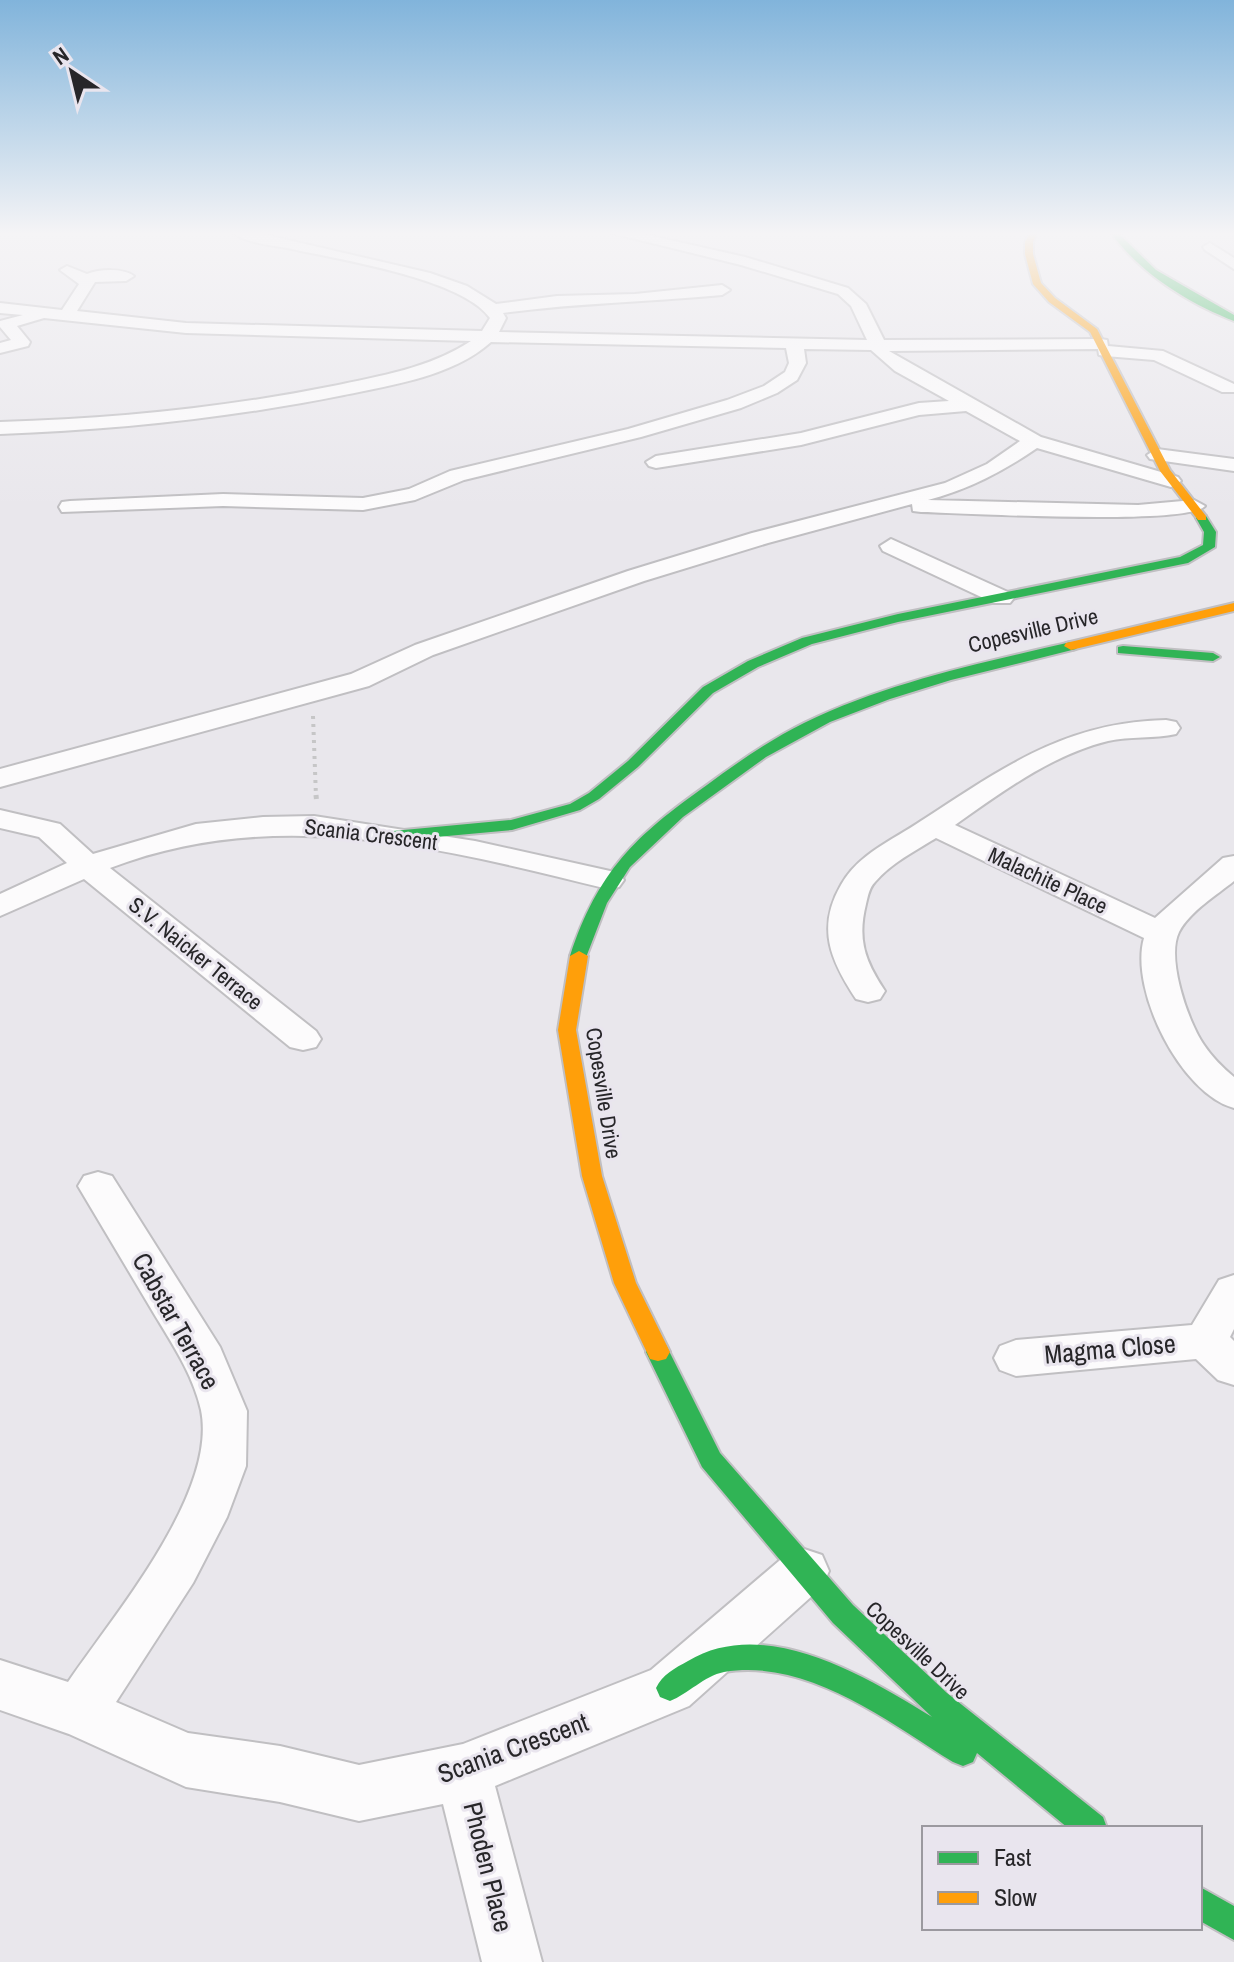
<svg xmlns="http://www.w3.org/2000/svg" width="1234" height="1962" viewBox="0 0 1234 1962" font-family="'Archivo Narrow',sans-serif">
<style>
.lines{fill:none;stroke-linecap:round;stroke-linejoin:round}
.street-casing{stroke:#c0bfc2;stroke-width:4}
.fast-casing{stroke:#c0bfc2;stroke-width:4}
.slow-casing{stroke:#c0bfc2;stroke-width:4}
.path-far1{stroke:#c6c6c7;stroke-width:4;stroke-dasharray:3 5;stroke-linecap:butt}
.path{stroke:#c6c6c7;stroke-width:5;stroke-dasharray:4 6;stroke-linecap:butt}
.street{fill:#fcfbfc;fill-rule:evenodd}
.fast{fill:#30b455;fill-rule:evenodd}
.slow{fill:#ff9f0a;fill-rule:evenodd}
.labels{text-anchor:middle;stroke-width:6;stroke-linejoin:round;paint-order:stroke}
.street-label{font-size:22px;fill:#272629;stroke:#e9e5ee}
.near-street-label{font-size:26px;fill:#272629;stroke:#e9e5ee}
</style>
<rect width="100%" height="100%" fill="#e9e7ec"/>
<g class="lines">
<!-- street casing -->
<g class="street-casing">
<g id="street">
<path d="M 233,233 L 258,233 L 430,273 L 467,286 L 496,304 L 557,296 L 635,294 L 722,285 L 730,290 L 722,295 C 649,302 575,303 503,313 L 506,318 L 499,332 L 867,340 L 851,306 L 838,294 L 741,265 L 611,233 L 639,233 L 745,257 L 848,288 L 866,304 L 884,340 L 1101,339 L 1107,340 L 1108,346 L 1163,351 L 1234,384 L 1234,392 L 1222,392 L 1154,360 L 1105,356 L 1099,355 L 1098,349 L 889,351 L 1041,437 L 1178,477 L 1181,481 L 1171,487 L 1037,448 C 1002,472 969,489 928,500 L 1138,505 L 1194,500 L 1205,506 C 1188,526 960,513 921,512 L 913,511 L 912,504 L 768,543 L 644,581 L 433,655 L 369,686 L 0,787 L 0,769 L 351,674 L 415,645 L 628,571 L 752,533 L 945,483 L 987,464 L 1020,441 L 966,411 L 919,415 L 801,445 L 656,468 L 649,466 L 646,462 L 656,456 L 801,433 L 919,403 L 949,401 L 895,371 L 871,350 L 804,349 L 806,363 L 797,380 L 777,393 L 741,408 L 641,437 L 464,480 L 415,500 L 363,510 L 223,506 L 62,512 L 59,507 L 62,502 L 70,501 L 223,494 L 363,498 L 409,489 L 450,471 L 628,429 L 727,400 L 764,386 L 785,372 L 789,363 L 786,348 L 491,342 C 453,376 393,385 344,395 C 230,418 116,430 0,434 L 0,422 C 112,419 223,408 333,386 C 380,376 430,368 471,341 L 186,333 L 44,318 L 17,326 L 30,342 L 28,346 L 0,353 L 0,343 L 11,340 L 0,327 L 0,321 L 23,315 L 0,313 L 0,303 L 62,310 L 79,284 L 60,270 L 67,266 L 87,274 C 100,269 123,268 134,276 L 126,281 L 95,282 L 77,311 L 186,323 L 482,331 L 490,318 C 462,278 336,259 287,248 C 270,245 247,243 233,233 Z"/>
<polygon points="1210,243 1234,258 1234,269 1205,250 1203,247"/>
<polygon points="1157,449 1234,459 1234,471 1150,459 1147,455"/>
<polygon points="891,539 1010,593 1014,598 1010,603 994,603 883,551 880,546"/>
<path d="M 1166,720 L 1176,722 L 1180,728 L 1176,734 C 1154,739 1130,736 1108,741 C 1051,755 1002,792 955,825 L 1155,918 L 1223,858 L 1234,856 L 1234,881 C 1217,895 1190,911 1179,932 C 1166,958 1188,1022 1204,1045 C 1212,1057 1223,1068 1234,1077 L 1234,1108 C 1181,1094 1129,990 1144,938 L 936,838 C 915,851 891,863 875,882 C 869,888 868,896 866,904 C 857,940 865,961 885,991 L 880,999 L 868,1002 L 856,999 C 831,961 816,928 841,885 C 858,854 893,840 921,821 C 1003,768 1065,722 1166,720 Z"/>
<path d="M 0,810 L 60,824 L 93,854 L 196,824 L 263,817 L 314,816 L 475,841 L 619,873 L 624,880 L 619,887 L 608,889 C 441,848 277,804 110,868 L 316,1031 L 321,1039 L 316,1047 L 303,1050 L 290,1047 L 84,879 L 0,916 L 0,894 L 67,863 L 39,837 L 0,828 Z"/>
<path d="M 98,1172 L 112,1176 L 220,1347 L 247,1411 L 246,1466 L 227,1517 L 193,1583 L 116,1702 L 188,1733 L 280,1746 L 359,1765 L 463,1744 L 651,1670 L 786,1555 L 804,1549 L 822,1555 L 829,1571 L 822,1587 L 689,1706 L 495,1786 L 542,1962 L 482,1962 L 443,1804 L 359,1821 L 280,1802 L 186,1787 L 69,1734 L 0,1710 L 0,1660 L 68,1682 C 113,1616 218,1493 201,1410 C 193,1374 171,1342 153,1312 C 128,1270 103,1228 78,1186 L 84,1176 Z"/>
<polygon points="1234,1275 1234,1329 1230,1337 1234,1341 1234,1385 1218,1380 1196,1359 1016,1376 1000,1370 994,1358 1000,1346 1016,1340 1192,1325 1219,1280"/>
</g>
</g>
<!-- fast casing -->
<g class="fast-casing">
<g id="fast">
<path d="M 1111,233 L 1118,233 L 1156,270 L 1234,315 L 1234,321 C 1188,303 1140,273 1111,233 Z"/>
<polygon points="1198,516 1206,516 1216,532 1215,547 1188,563 898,622 812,644 758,667 713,693 638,767 599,799 580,810 512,830 393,841 385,836 393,831 511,820 570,804 589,793 628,761 703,687 748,661 802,638 898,614 1180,557 1203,545 1204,532 1196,518"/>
<path d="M 1071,642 L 1078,646 L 1076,649 L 951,680 L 890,699 L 830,722 L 766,757 L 683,817 L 630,867 L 607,903 L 585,960 L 579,961 L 570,956 C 598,871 635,836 707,785 C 738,762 770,740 804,723 C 888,682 981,663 1071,642 Z"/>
<polygon points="1123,646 1213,653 1220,657 1213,661 1118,653 1118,647"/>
<path d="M 658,1343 L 666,1345 L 720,1453 L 853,1605 L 947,1693 L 1103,1817 L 1107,1828 L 1068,1828 L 977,1753 L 973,1762 L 963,1766 L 953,1762 C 887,1721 807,1658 724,1672 C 704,1676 688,1694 670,1701 L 660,1697 L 656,1688 C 662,1675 675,1668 688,1661 C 765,1615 865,1676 932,1717 L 833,1623 L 702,1467 L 646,1352 L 650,1345 Z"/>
<polygon points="1200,1887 1234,1906 1234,1940 1200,1921"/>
</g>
</g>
<!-- slow casing -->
<g class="slow-casing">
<g id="slow">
<polygon points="1030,233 1037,233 1033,242 1033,254 1041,283 1055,298 1097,329 1170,470 1206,516 1206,520 1198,520 1160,471 1090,332 1049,302 1033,284 1025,254 1025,242"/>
<polygon points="1234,603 1234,611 1071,650 1064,646 1066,643"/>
<polygon points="579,951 588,956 576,1030 602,1176 636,1283 670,1352 666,1359 658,1361 650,1359 614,1283 582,1176 558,1030 570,956"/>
</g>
</g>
<!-- path-far1 -->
<polyline class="path-far1" points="313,716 316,797"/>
<!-- path -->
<polyline class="path" points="316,795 317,805"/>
<!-- street -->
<use href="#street" class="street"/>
<!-- fast -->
<use href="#fast" class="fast"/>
<!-- slow -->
<use href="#slow" class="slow"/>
</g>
<!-- sky -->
<linearGradient id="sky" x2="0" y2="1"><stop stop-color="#81b4db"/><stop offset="0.46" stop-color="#f5f4f6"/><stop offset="1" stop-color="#f5f4f6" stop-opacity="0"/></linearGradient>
<rect width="1234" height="508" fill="url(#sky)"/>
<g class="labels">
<!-- street labels -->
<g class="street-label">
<text transform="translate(1033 630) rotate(-13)" y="8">Copesville Drive</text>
<text transform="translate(371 834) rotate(7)" y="8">Scania Crescent</text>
<text transform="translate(1048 880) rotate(25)" y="8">Malachite Place</text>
<text transform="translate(196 953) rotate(39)" y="8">S.V. Naicker Terrace</text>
<text transform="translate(604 1093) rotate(81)" y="8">Copesville Drive</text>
<text transform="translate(918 1650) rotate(43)" y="8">Copesville Drive</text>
</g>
<!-- near-street labels -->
<g class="near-street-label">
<text transform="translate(176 1321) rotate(61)" y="9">Cabstar Terrace</text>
<text transform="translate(1110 1349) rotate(-5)" y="9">Magma Close</text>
<text transform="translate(513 1748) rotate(-20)" y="9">Scania Crescent</text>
<text transform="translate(488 1867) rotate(76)" y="9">Phoden Place</text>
</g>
</g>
<!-- legend -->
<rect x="922" y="1826" width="280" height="104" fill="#e9e5ee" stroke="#9b999f" stroke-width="2"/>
<rect x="938" y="1852" width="40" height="12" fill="#30b455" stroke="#9b999f" stroke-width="2"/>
<text x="994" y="1866" font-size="24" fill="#272629">Fast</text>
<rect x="938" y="1892" width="40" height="12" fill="#ff9f0a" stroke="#9b999f" stroke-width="2"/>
<text x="994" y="1906" font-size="24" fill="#272629">Slow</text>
<!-- north arrow -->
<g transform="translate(72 72) rotate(325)" stroke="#e9e5ee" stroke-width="6" paint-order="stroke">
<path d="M0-6L14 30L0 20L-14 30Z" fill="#272629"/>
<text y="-12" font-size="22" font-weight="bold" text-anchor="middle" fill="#272629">N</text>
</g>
</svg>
